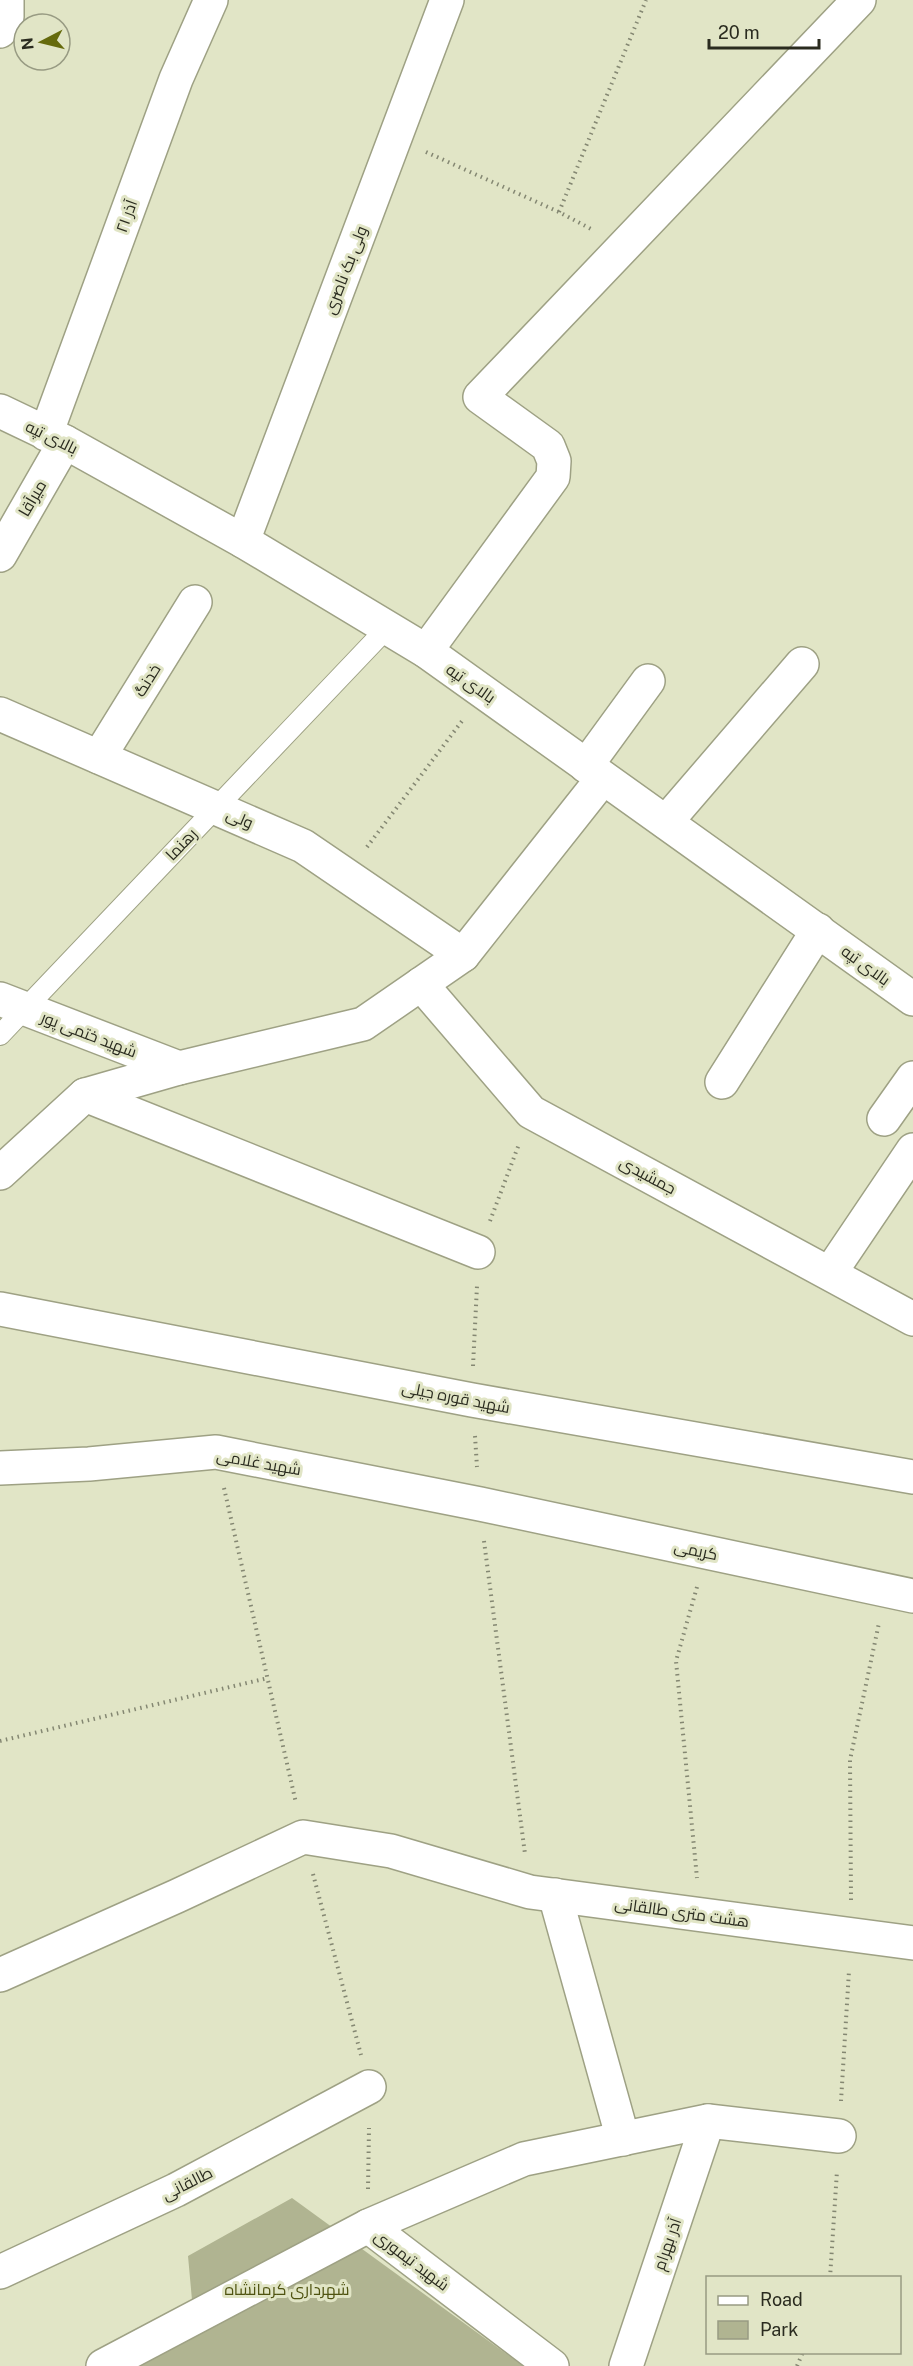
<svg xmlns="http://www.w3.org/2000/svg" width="913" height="2366" viewBox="0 0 913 2366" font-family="'Public Sans',Cairo,sans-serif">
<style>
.green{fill:#b0b491}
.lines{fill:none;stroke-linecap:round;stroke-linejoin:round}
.service-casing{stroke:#9ea184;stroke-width:22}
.minor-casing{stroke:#9ea184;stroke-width:36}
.tertiary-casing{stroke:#9ea184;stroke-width:36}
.path{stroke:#848772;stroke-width:4;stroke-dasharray:1.5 4.5;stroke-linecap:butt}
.service{stroke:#fff;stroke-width:20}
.minor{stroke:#fff;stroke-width:33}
.tertiary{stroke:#fff;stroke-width:33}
.labels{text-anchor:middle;stroke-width:6;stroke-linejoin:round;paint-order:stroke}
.street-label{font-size:16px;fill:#2a2b1f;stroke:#e1e5c6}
.park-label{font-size:16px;fill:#4f5310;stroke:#e1e5c6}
</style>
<rect width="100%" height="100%" fill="#e1e5c6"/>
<!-- green -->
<polygon class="green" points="292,2198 523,2366 113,2366 194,2322 188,2256"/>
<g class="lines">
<!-- service casing -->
<g class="service-casing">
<polyline id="service" points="0,1035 387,628"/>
</g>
<!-- minor casing -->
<g class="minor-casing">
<g id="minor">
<polyline points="0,31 7,17 7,0"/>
<polyline points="46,434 176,79 211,0"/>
<polyline points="243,541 447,0"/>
<polyline points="0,555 65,442"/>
<polyline points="426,651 553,477 554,461 548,446 480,397 859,0"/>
<polyline points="0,714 303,846 463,955"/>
<polyline points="99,757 195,602"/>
<polyline points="586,766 648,681"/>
<polyline points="666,822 802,664"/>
<polyline points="421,984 531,1112 913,1319"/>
<polyline points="0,999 179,1068"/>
<polyline points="722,1082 818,930"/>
<polyline points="85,1095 478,1252"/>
<polyline points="884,1119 913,1078"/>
<polyline points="0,1173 85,1095 179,1068 363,1024 463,955 603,778"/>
<polyline points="830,1273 913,1150"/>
<polyline points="0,1309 472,1400 913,1477"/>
<polyline points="0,1468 89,1464 216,1452 480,1504 913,1596"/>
<polyline points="555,1895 623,2139"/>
<polyline points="0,1975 177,1896 303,1837 391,1851 530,1892 913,1943"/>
<polyline points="368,2226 552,2366"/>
<polyline points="0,2272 176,2190 369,2087"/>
<polyline points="103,2366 368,2226 524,2159 708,2121 839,2136"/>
<polyline points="626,2366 708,2121"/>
</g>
</g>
<!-- tertiary casing -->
<g class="tertiary-casing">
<polyline id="tertiary" points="0,411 65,442 243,541 426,651 913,999"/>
</g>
<!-- path -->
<g class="path">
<polyline points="426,152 559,212 593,230"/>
<polyline points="559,212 646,0"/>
<polyline points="367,847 462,721"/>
<polyline points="490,1221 519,1144"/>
<polyline points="473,1366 477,1286"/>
<polyline points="475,1436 477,1467"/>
<polyline points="224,1488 296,1803"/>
<polyline points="484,1541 525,1854"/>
<polyline points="697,1587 676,1661 697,1878"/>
<polyline points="0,1741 268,1678"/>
<polyline points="313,1874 361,2055"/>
<polyline points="851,1900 850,1760 879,1623"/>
<polyline points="841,2101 849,1971"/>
<polyline points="368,2189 369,2128"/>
<polyline points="830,2278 837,2171"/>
<polyline points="797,2366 803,2352"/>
</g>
<!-- service -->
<use href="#service" class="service"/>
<!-- minor -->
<use href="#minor" class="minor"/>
<!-- tertiary -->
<use href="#tertiary" class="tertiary"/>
</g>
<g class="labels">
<!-- street labels -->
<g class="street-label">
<text transform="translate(126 216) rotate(-70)" y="6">۲۱ آذر</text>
<text transform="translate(345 270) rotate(-69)" y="6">ولی بک ناصری</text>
<text transform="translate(52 437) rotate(26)" y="6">بالای تپه</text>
<text transform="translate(32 498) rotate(-60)" y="6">میرآقا</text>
<text transform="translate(147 680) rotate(-58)" y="6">خدنگ</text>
<text transform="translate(471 683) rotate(35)" y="6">بالای تپه</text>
<text transform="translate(240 818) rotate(23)" y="6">ولی</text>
<text transform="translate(181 844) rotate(-46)" y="6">رهنما</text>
<text transform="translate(866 965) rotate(36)" y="6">بالای تپه</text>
<text transform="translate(89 1034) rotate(21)" y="6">شهید ختمی پور</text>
<text transform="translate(648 1175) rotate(28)" y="6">جمشیدی</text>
<text transform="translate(456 1397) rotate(11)" y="6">شهید قوره جیلی</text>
<text transform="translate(259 1462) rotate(10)" y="6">شهید غلامی</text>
<text transform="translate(696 1550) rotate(12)" y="6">کریمی</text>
<text transform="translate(682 1912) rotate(8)" y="6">هشت متری طالقانی</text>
<text transform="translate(187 2183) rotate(-27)" y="6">طالقانی</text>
<text transform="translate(667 2244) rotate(-71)" y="6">آذر بهرام</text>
<text transform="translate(412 2260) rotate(37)" y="6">شهید تیموری</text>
</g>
<!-- park labels -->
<g class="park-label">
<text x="287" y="2295">شهرداری کرمانشاه</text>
</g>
</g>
<!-- legend -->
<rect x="706" y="2276" width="195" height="78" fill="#e1e5c6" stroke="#989b83" stroke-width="1.5"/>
<rect x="718" y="2296" width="30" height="9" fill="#ffffff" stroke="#989b83" stroke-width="1.5"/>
<text x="760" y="2306" font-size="18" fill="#2a2b1f">Road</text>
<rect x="718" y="2321" width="30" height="18" fill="#b0b491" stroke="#989b83" stroke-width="1.5"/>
<text x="760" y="2336" font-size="18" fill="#2a2b1f">Park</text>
<!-- north arrow -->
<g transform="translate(42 42) rotate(263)"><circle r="28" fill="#e1e5c6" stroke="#989b83" stroke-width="1.5"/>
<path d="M0-4.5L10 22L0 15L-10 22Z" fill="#656a0c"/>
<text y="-9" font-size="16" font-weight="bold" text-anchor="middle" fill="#2a2b1f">N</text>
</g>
<!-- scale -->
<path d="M709 39v9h110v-9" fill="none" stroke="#2a2b1f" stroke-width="3"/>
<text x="718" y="39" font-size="18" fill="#2a2b1f" stroke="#e1e5c6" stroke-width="4.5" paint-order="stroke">20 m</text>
</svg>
